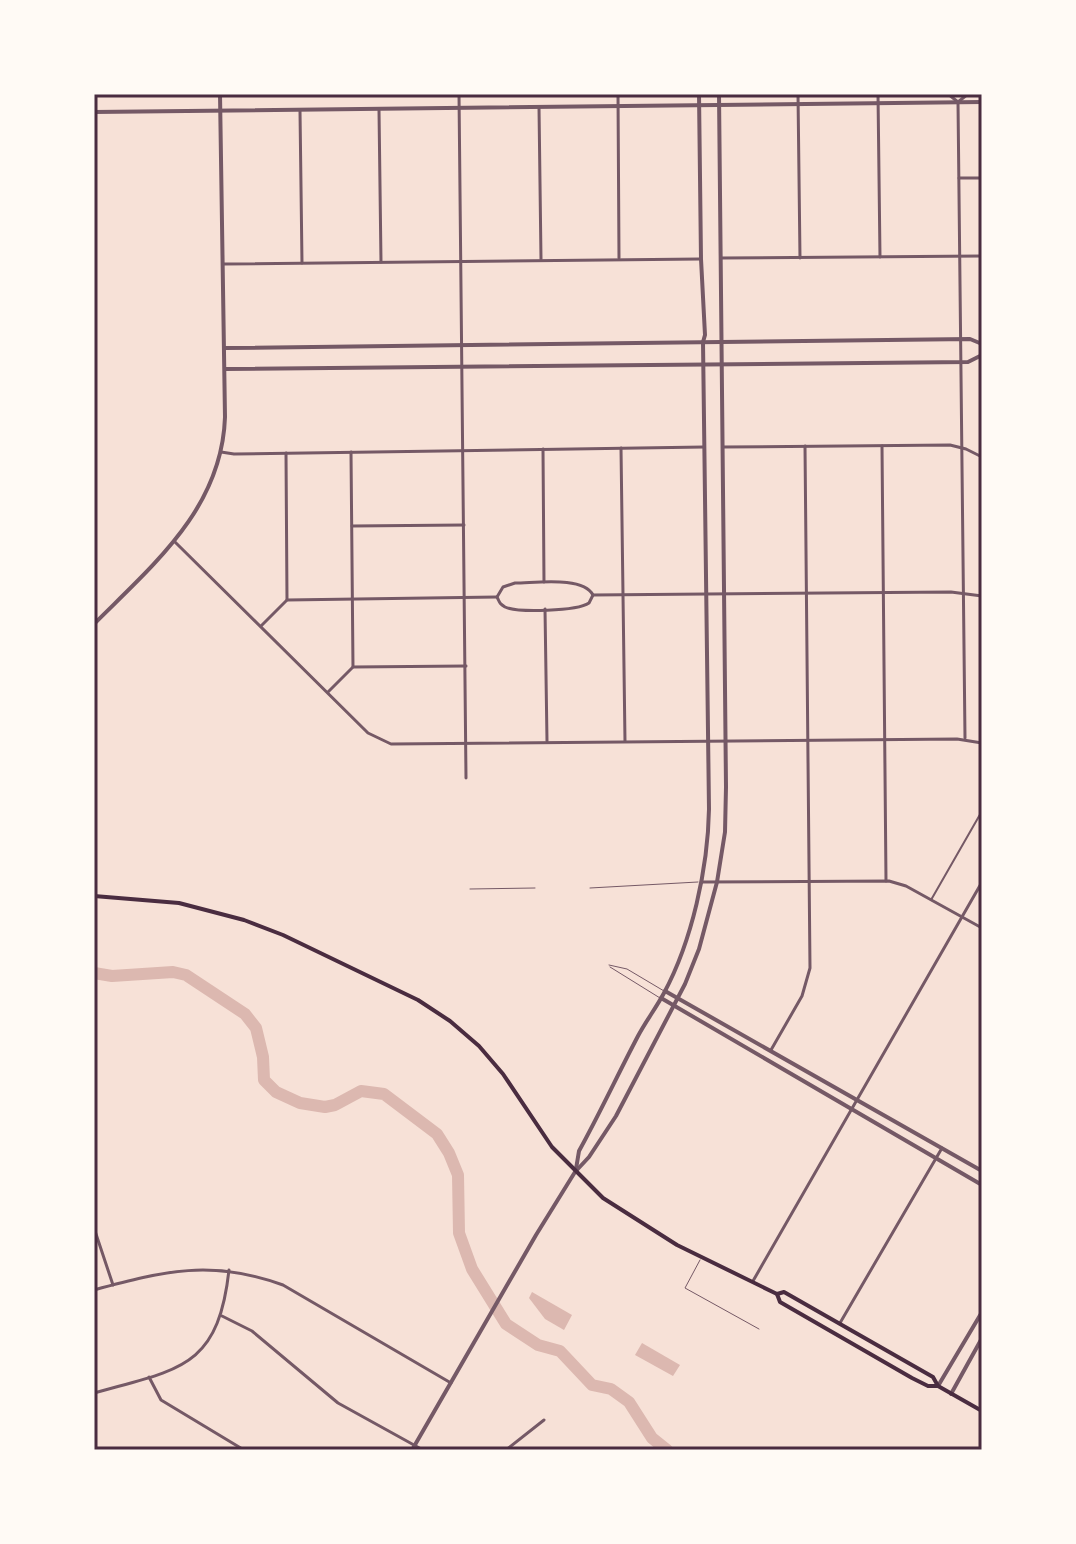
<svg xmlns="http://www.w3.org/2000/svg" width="1076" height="1544" viewBox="0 0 1076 1544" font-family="Rubik,sans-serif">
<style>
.water{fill:#dcb8b0}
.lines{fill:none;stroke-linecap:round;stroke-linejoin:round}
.river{stroke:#dcb8b0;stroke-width:12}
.service{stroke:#755966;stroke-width:1}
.pedestrian{stroke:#755966;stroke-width:2}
.minor{stroke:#755966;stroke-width:3}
.tertiary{stroke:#755966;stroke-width:4}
.secondary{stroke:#4a2c40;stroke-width:4}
.neatline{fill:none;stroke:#4a2c40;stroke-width:3}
</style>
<rect width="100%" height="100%" fill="#f7e1d7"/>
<!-- water -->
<g class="water">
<polygon points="532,1292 572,1315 564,1330 545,1319 529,1298"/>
<polygon points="642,1343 680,1365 673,1376 635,1355"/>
</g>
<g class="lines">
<!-- river -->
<polyline class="river" points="94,973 112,976 173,972 186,975 245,1014 256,1028 263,1057 264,1080 276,1092 300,1103 325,1107 335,1105 361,1091 384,1094 437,1134 449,1153 458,1175 459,1233 472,1269 506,1324 538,1345 560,1351 592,1385 611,1389 629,1402 652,1438 667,1450"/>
<!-- service -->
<g class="service">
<polyline points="590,888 698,882"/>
<polyline points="470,889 535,888"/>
<polyline points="609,965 627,969 664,991"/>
<polyline points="610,967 660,998"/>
<polyline points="700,1260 685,1288 759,1329"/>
</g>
<!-- pedestrian -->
<polyline class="pedestrian" points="931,900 982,811"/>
<!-- minor -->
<g class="minor">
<polyline points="459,94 466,778"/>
<polyline points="618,94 619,258"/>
<polyline points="798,94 800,258"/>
<polyline points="878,94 880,257"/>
<polyline points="948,94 958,102"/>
<polyline points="958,102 965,738"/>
<polyline points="958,102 968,94"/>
<polyline points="539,107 541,259"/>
<polyline points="379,110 381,262"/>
<polyline points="300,111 302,263"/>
<polyline points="959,178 982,178"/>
<polyline points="721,258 982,256"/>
<polyline points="224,264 700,259"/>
<polyline points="882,446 886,881"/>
<polyline points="723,447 950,445 966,449 982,457"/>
<polyline points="621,448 625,741"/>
<polyline points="543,449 544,582"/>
<polyline points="221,452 234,454 704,447"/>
<polyline points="351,452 353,667"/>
<polyline points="286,453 287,600"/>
<polyline points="352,526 464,525"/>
<polyline points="175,542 368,733 391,744 957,739 982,743"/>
<path d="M 515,583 C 536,583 583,576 593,595 L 589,603 C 577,611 518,613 505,607 C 499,603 500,603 497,597 L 503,587 Z"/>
<polyline points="593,595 951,592 982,596"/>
<polyline points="545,609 547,741"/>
<polyline points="261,626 287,600 497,597"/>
<polyline points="328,692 353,667 466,666"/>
<polyline points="702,882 889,881 906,886 982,928"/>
<polyline points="771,1050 802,996 810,968 805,446"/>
<polyline points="94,1228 113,1285"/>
<polyline points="753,1281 982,882"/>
<path d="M 94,1290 C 164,1271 212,1259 283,1285 L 451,1383"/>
<polyline points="222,1316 252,1331 338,1403 423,1450"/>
<polyline points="840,1323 942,1148"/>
<polyline points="149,1377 161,1400 244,1450"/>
<path d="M 94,1393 C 179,1369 218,1369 229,1270"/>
<polyline points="506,1450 544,1420"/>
</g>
<!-- tertiary -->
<g class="tertiary">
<polyline points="94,112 982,102"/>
<polyline points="225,348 970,339 982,344"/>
<polyline points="225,369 968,362 982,355"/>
<path d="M 94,624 C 154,564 222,508 225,417 L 220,94"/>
<polyline points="665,991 982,1171"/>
<polyline points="661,998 982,1185"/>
<path d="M 576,1169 L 579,1151 C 600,1113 618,1074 638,1036 C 646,1021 656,1008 664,993 C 692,941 708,868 709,809 L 703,342 L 705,335 L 701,259 L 699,94"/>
<polyline points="938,1386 982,1312"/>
<polyline points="951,1394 982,1338"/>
<polyline points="412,1450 536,1235 575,1172 589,1157 616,1116 685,984 699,949 717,882 725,832 726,787 719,94"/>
</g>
<!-- secondary -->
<g class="secondary">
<polyline points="94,896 179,903 244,920 283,935 418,1000 450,1021 479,1046 503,1074 552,1147 603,1198 677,1245 777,1294 784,1292 933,1377 938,1386"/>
<polyline points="777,1294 780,1302 912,1378 928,1386 938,1386 982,1411"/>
</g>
</g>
<!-- border -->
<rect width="1076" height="1544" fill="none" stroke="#fffaf5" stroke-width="192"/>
<rect x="96" y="96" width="884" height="1352" class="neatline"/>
</svg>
